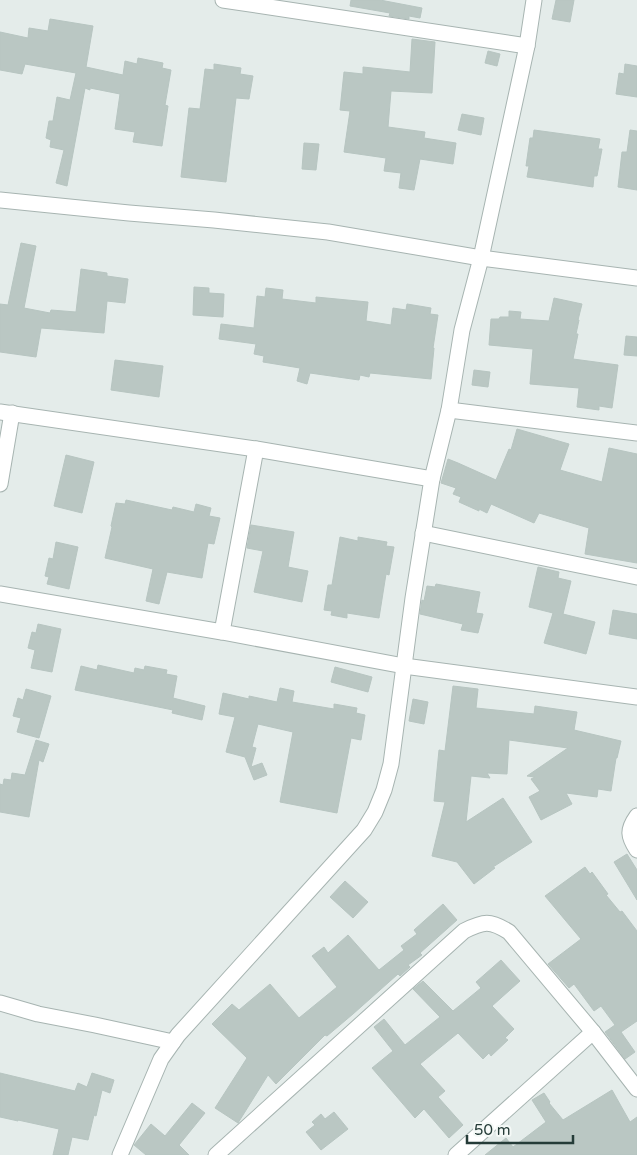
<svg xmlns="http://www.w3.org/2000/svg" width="637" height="1155" viewBox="0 0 637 1155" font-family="'Varela Round',sans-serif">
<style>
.building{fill:#bac7c3;stroke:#b7c5c1}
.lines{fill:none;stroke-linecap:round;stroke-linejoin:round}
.street-casing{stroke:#a7b4b1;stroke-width:17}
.street{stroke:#fff;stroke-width:15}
</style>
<rect width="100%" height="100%" fill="#e4ecea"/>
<!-- building -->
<g class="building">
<polygon points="351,0 380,0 422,8 420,18 409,16 409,19 389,16 390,13 350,6"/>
<polygon points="556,0 574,0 570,22 552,19"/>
<polygon points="50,19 93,26 86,67 123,75 125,61 137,64 138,58 163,63 162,68 171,70 165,105 168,106 162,146 133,142 135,132 115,129 120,94 90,88 90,90 85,88 67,186 56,183 64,150 50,147 51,140 46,138 49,121 53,121 57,97 70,100 76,73 25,64 22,74 0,70 0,32 28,38 29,28 48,31"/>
<polygon points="412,39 435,42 432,93 391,91 388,127 425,132 424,138 456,143 453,164 420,159 414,190 399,188 401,173 384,171 386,158 344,152 350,111 340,110 344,72 363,74 363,67 410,72"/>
<polygon points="488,51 500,54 497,66 485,63"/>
<polygon points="214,64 241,68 240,74 253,76 249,99 236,98 226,182 181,177 189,108 200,109 205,69 214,70"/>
<polygon points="625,64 637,66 637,97 616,94 619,73 624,74"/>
<polygon points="462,114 484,118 481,135 458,130"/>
<polygon points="534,130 600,139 598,149 602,149 597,176 594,176 593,187 527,177 529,166 526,166 530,138 533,138"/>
<polygon points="630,130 637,131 637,190 618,187 622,152 627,152"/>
<polygon points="304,143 319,144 316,170 302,169"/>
<polygon points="21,243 36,246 24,308 50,313 51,310 76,312 81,269 107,273 107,276 128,279 125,303 107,301 104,333 41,328 36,357 0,352 0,304 8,305"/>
<polygon points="194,287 209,288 209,293 224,294 223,317 193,315"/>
<polygon points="266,288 283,290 282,299 316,303 316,297 368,302 366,321 391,325 393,308 406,310 407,304 431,308 430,314 438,315 433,348 434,348 431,379 370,373 369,377 360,375 359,380 310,373 307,384 297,381 300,368 263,362 264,356 254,354 256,344 219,339 221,324 254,328 257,296 265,297"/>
<polygon points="554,298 582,304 578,320 579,320 576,334 578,334 573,359 618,365 612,408 599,406 599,410 577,407 579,388 530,384 533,349 489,345 491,319 499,319 500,317 509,317 509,311 521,312 520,319 549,321"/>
<polygon points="626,336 637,337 637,356 624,355"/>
<polygon points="115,360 163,366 159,397 111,390"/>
<polygon points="474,370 490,372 488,387 472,385"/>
<polygon points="517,429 569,444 560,470 602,482 609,448 637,454 637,563 585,554 589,528 539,513 534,523 491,504 487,513 479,509 479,511 459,502 461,497 453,494 456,488 441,483 448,459 458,463 496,480 509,449 511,450"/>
<polygon points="66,455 94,462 82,513 54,506"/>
<polygon points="126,500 172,510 173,507 194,512 196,504 211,508 209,516 220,518 214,544 208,543 202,578 167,572 159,604 146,601 153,569 105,558 112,527 111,526 116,503 125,504"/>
<polygon points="251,525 294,532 288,567 308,571 302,602 254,592 263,551 247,548"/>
<polygon points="340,537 358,541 358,537 387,542 386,546 394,547 389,575 386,574 379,618 347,613 347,618 331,615 332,611 324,610 328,585 332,585"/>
<polygon points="56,542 78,547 69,589 47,584 49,577 45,576 49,558 53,559"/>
<polygon points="538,567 559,572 558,578 571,581 563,614 595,622 586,654 544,643 553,613 529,607"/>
<polygon points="436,584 480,592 476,613 483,614 478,633 461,630 463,624 420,614 422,600 424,601 427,586 435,587"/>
<polygon points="613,610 637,614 637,639 609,634"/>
<polygon points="38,624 61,629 52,672 31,668 35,650 28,648 32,632 36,633"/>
<polygon points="98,665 134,673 135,668 144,670 145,666 167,670 166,674 177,676 173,698 205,706 202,720 172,713 173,710 75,690 81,666 97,670"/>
<polygon points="335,667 372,677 368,692 331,682"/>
<polygon points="453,686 478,689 476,708 534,714 535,706 577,712 574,730 621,741 617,758 616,758 611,791 598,789 597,797 566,793 572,804 541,820 529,797 540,791 531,779 535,777 527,776 568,748 509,740 507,774 487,773 490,778 471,776 466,822 503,798 532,842 493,867 495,868 474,884 457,862 432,856 445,802 434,801 439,750 445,751"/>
<polygon points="280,688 294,691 292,702 334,709 334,704 357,708 356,713 365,715 361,740 351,738 337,813 280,802 293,732 258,724 252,747 256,748 251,767 262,763 267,775 254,780 245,757 226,752 235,717 219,714 223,693 249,699 249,696 277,702"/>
<polygon points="26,689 51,696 39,738 17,732 21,718 13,716 18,698 23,700"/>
<polygon points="413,699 428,702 424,724 409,721"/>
<polygon points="36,740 49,744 43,762 39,760 29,817 0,812 0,784 3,785 4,779 11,780 12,773 25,775"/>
<polygon points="627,854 637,870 637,900 614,862"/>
<polygon points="585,867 590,874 592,872 608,894 606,895 620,912 622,911 637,931 637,1021 621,1032 635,1052 625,1059 605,1032 615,1025 601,1006 594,1011 574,984 569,988 548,964 581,939 545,896"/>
<polygon points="345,881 368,902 353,918 330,897"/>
<polygon points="443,904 457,920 420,953 422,955 408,965 410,967 400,976 398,974 353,1014 327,1036 325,1035 276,1084 268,1075 238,1123 215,1108 247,1058 212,1024 232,1004 239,1010 270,984 299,1018 337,987 312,956 324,947 328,953 348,935 379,970 404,950 401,946 417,934 414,930"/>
<polygon points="501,960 520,981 492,1006 514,1029 505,1038 508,1040 491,1056 489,1053 483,1059 458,1033 420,1064 445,1091 438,1097 463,1125 449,1138 424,1109 415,1118 372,1068 393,1051 374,1027 384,1019 405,1045 440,1017 413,989 423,981 453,1011 481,988 476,982"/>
<polygon points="0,1073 75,1091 78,1083 87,1087 92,1073 114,1080 110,1093 102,1090 96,1116 94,1115 88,1140 72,1137 68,1155 53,1155 59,1129 18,1120 18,1121 0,1117"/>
<polygon points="612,1090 630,1122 637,1117 637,1155 485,1155 506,1138 513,1147 546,1122 532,1100 544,1093 550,1102 549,1103 563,1120"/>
<polygon points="192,1103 205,1113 179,1145 189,1155 146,1155 134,1145 151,1124 165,1136"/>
<polygon points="334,1112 348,1129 321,1150 306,1132 315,1125 312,1122 321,1114 325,1119"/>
</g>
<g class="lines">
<!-- street casing -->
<g class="street-casing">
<g id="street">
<polyline points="223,0 527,46"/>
<polyline points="0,200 129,213 214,220 328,232 481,258 637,278"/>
<polyline points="449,410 637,433"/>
<polyline points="0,412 256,449 432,479"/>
<polyline points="256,449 222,632 404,666 637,697"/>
<polyline points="0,484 12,413"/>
<polyline points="423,533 637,577"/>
<polyline points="0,594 222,632"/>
<path d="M 637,816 C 627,830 628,836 637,850"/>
<polyline points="0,1003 38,1014 95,1025 173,1042"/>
<polyline points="120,1155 161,1059 178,1035 364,830 375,812 384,790 391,764 413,598 432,479 449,410 462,330 481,258 527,46 534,0"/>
<path d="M 216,1155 L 464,931 C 484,921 490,920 509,932 L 593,1032 L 637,1089"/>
<polyline points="456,1155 593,1032"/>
</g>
</g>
<!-- street -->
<use href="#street" class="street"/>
</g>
<!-- scale -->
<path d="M467 1135v8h106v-8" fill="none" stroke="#253c38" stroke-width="2.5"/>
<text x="474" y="1135" font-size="15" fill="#253c38" stroke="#f5f9f7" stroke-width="4" paint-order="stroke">50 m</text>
</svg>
